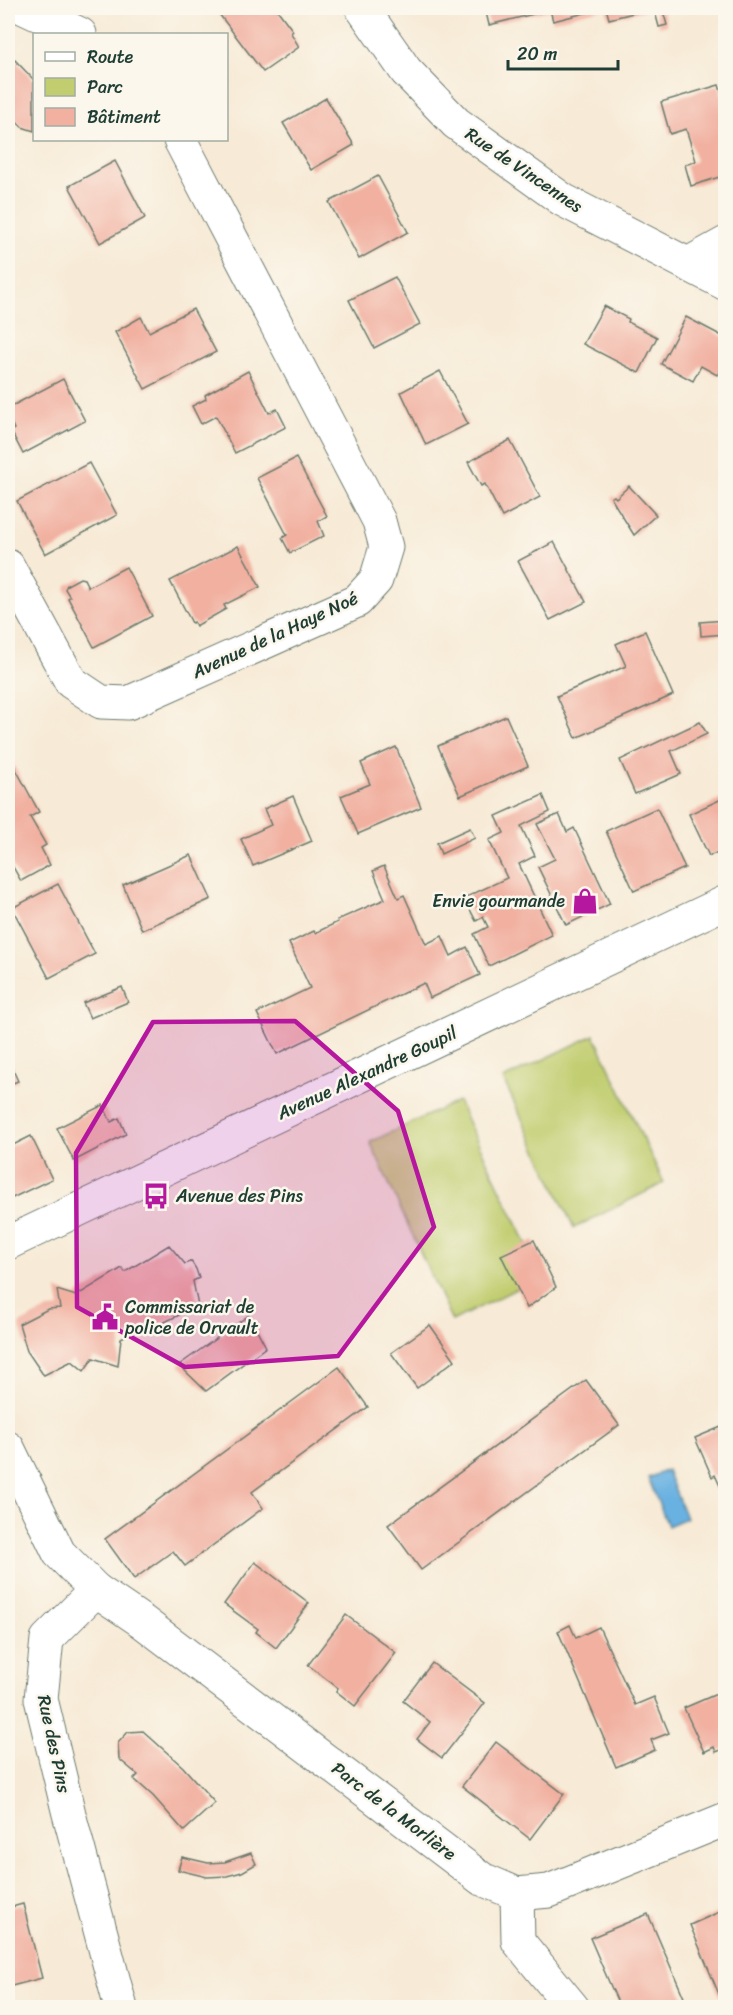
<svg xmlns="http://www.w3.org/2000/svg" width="733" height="2015" viewBox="0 0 733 2015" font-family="Sriracha,sans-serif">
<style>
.green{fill:#c1cd6f;stroke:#708552;stroke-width:1.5}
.water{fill:#69b1e1;stroke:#44778a;stroke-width:1.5}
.building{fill:#f1b0a0}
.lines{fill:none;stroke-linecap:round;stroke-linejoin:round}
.minor-casing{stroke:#6b7a6d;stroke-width:35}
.tertiary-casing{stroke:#6b7a6d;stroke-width:35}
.minor{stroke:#fff;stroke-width:33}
.tertiary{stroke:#fff;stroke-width:33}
.marked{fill:#b5179e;fill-opacity:0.2;stroke:#b5179e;stroke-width:4.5;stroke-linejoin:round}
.labels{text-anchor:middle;stroke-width:5;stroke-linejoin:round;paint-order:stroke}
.street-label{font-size:18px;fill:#1f3d34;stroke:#fbf7ec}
.poi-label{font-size:18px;fill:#1f3d34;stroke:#fbf7ec;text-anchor:start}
</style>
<rect width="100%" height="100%" fill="#fbf7ec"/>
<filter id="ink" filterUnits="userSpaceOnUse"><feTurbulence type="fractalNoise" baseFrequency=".0167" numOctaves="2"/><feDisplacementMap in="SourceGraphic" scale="12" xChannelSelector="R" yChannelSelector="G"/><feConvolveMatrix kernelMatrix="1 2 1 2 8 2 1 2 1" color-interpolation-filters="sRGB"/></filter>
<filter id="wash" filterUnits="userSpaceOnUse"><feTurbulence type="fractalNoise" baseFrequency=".008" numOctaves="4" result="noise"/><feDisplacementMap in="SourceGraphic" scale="24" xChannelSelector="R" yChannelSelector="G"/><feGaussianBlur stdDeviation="1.35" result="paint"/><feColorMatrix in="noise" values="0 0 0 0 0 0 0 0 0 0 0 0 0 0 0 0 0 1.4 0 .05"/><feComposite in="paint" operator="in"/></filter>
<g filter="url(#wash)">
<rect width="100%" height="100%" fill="#f7ead6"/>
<!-- green -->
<g class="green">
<polygon points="594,1035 664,1183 574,1228 503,1079"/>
<polygon points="458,1101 542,1276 452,1321 370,1142"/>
</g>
<!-- water -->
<polygon class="water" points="667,1470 686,1518 668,1526 648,1478"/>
<g id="blocks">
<!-- building -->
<g class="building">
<polygon points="220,8 276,8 293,31 291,33 299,47 263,72 216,10"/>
<polygon points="485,8 605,8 553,21 550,10 489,25"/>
<polygon points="606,8 653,8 609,19"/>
<polygon points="654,8 675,8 663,11 667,25 659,27"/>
<polygon points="15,60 34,80 34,131 22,127 8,113 8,68"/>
<polygon points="719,85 726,107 726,175 691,186 685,165 696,161 686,129 670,134 661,102"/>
<polygon points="326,98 354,145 311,170 283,123"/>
<polygon points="115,161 145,218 100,243 69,186"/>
<polygon points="378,176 408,232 359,259 329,202"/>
<polygon points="395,277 420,324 374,348 349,300"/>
<polygon points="604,306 629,319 628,322 657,337 639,373 583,344"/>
<polygon points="193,309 216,352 145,389 115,332 141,317 149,332"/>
<polygon points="686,317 726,338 726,359 717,375 701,366 693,381 661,364"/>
<polygon points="248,371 269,413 277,409 286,427 235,453 216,416 201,424 192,406 206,399 205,395"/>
<polygon points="440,371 468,424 426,445 401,392"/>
<polygon points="63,379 85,421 23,454 11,431 14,429 8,416 8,408"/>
<polygon points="510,440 540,497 502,517 485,484 481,486 468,462"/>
<polygon points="296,458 327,516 318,521 324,536 290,553 282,538 287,535 257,478"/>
<polygon points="89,463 117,515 45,554 17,501"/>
<polygon points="629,486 656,515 634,535 611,498 614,496 616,498"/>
<polygon points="554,542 586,602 550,620 518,561"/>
<polygon points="238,546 260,587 224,605 226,609 196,626 194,622 192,623 170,581"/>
<polygon points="126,567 152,616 94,647 68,598 70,597 65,589 67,585 80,578 84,579 88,587"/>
<polygon points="726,620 726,634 701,636 700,622"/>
<polygon points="645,631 673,695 576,738 557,696 626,666 616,644"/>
<polygon points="506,716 528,766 460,796 438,746"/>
<polygon points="700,722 707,734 671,751 681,774 635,794 620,760"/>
<polygon points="396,747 421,807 358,834 341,796 370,784 361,763"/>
<polygon points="12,762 39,812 30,817 46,845 41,848 50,865 21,881 9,860 8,860 8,764"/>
<polygon points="543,795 550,812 521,826 535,856 519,864 552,935 489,966 474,934 488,927 483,917 476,921 464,898 507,878 489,840 504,833 496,816"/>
<polygon points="293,796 312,841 253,866 241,839 271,825 264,809"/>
<polygon points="726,797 726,849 709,856 689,814"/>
<polygon points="657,808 685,868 634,891 606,831"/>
<polygon points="559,814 567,832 574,828 610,904 566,925 538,867 555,859 537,824"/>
<polygon points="470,828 475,838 441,854 437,843"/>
<polygon points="191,855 211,899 142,930 123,885"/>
<polygon points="384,866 398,898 404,895 426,944 442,936 451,956 467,947 480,975 430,998 424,983 277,1054 257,1013 310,988 289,943 314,931 315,933 338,922 337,920 385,899 373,871"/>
<polygon points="58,884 95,954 49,978 12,908"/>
<polygon points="122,987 128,1002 90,1018 83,1003"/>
<polygon points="8,1059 18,1081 8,1085"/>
<polygon points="103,1105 111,1122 119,1118 126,1134 74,1161 57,1128"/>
<polygon points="31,1136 52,1179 8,1200 9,1147"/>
<polygon points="534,1240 556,1287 527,1308 501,1255"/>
<polygon points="169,1245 185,1264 191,1261 196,1269 199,1278 193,1281 198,1306 152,1328 149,1324 121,1338 118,1366 93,1358 84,1371 72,1361 44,1375 42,1373 27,1351 19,1324 48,1309 60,1308 57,1290 76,1296 122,1268 125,1272"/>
<polygon points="249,1315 266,1347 206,1391 179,1365"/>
<polygon points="430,1325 455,1360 417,1388 391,1353"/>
<polygon points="339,1367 368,1407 252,1492 263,1508 185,1566 173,1551 134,1579 105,1539"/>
<polygon points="586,1380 619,1425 421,1570 388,1525"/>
<polygon points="726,1425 726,1499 715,1475 712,1477 695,1438"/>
<polygon points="255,1562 309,1603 276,1648 256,1632 258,1629 224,1604"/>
<polygon points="346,1615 396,1653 355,1706 336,1691 338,1688 308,1665"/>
<polygon points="570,1625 576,1638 599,1627 635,1705 654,1697 669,1733 651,1740 655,1750 616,1767 558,1631"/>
<polygon points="432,1663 485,1703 442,1758 417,1739 430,1722 403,1701"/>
<polygon points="726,1690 726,1748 716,1752 714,1747 704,1752 684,1708"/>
<polygon points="143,1731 183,1767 215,1803 184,1831 153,1796 134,1779 138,1775 119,1759 118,1743 128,1732"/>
<polygon points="496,1742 564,1794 530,1839 462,1786"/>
<polygon points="251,1853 256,1864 242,1872 227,1876 207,1877 178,1870 182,1857 208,1863 225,1862"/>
<polygon points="23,1904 42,1978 8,1987 8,1908"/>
<polygon points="726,1909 726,1998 721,1999 690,1925"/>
<polygon points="648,1914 688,2007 620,2007 609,1982 590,1938"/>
</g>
</g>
</g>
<g filter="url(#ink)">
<use href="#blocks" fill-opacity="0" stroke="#6b7a6d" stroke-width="1.5"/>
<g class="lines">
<!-- minor casing -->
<g class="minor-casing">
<g id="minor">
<polyline points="24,8 80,34"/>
<polyline points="362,8 406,71 456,123 563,200 726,284"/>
<polyline points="688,264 726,243"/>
<polyline points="8,566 71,682 101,702 128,703 357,601 376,580 386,547 379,521 180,140"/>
<polyline points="8,1448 59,1553 96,1590 47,1639 41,1699 69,1814 121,2008"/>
<polyline points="96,1590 143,1622 482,1879 517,1894 549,1891 726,1819"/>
<polyline points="517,1894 518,1941 573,2008"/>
</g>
</g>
<!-- tertiary casing -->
<g class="tertiary-casing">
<polyline id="tertiary" points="8,1243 726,902"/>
</g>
<!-- minor -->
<use href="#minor" class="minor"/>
<!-- tertiary -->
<use href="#tertiary" class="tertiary"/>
</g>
</g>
<!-- marked area -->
<path class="marked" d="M 295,1021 L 398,1111 L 434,1227 L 338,1356 L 185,1367 L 77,1307 L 76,1153 L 153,1022 Z"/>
<!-- icons -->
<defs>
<g id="shop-bare" transform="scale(2.07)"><path d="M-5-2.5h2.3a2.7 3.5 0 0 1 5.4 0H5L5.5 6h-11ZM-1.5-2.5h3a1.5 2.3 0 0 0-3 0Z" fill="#b5179e" stroke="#fbf7ec" stroke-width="2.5" paint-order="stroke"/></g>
<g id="bus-bare" transform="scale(2.07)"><path d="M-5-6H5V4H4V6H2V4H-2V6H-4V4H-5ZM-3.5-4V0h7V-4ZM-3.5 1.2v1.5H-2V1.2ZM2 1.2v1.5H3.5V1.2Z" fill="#b5179e" stroke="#fbf7ec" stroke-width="2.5" paint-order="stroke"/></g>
<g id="civic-bare" transform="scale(2.07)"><path d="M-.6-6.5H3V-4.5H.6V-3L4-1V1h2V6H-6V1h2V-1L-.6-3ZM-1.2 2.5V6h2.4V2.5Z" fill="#b5179e" stroke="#fbf7ec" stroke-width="2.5" paint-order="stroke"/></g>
</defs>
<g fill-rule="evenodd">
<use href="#shop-bare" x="585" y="901"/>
<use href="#bus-bare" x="156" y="1196"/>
<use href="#civic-bare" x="105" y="1317"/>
</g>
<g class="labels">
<!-- street labels -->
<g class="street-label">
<text transform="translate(524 170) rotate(34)" y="6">Rue de Vincennes</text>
<text transform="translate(275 635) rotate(-25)" y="6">Avenue de la Haye Noé</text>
<text transform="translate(367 1073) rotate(-25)" y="6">Avenue Alexandre Goupil</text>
<text transform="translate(54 1744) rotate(78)" y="6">Rue des Pins</text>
<text transform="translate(394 1811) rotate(37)" y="6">Parc de la Morlière</text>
</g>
<!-- poi labels -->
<g class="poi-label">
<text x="565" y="907" text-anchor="end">Envie gourmande</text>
<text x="176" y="1202">Avenue des Pins</text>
<text x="125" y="1313">Commissariat de<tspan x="125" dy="21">police de Orvault</tspan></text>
</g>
</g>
<!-- margin -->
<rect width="733" height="2015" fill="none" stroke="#fbf7ec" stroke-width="30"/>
<!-- legend -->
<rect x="33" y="33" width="195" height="108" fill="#fbf7ec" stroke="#a3ada2" stroke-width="1.5"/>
<rect x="45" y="52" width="30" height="9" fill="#ffffff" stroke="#a3ada2" stroke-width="1.5"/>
<text x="87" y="63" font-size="18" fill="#1f3d34">Route</text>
<rect x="45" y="78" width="30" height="18" fill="#c1cd6f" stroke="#a3ada2" stroke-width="1.5"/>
<text x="87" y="93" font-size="18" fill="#1f3d34">Parc</text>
<rect x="45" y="108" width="30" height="18" fill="#f1b0a0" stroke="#a3ada2" stroke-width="1.5"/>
<text x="87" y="123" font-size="18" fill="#1f3d34">Bâtiment</text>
<!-- scale -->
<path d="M508 60v9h110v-9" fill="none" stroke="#1f3d34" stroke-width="3"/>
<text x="517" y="60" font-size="18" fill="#1f3d34" stroke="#fbf7ec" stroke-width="4.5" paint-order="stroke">20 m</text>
</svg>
